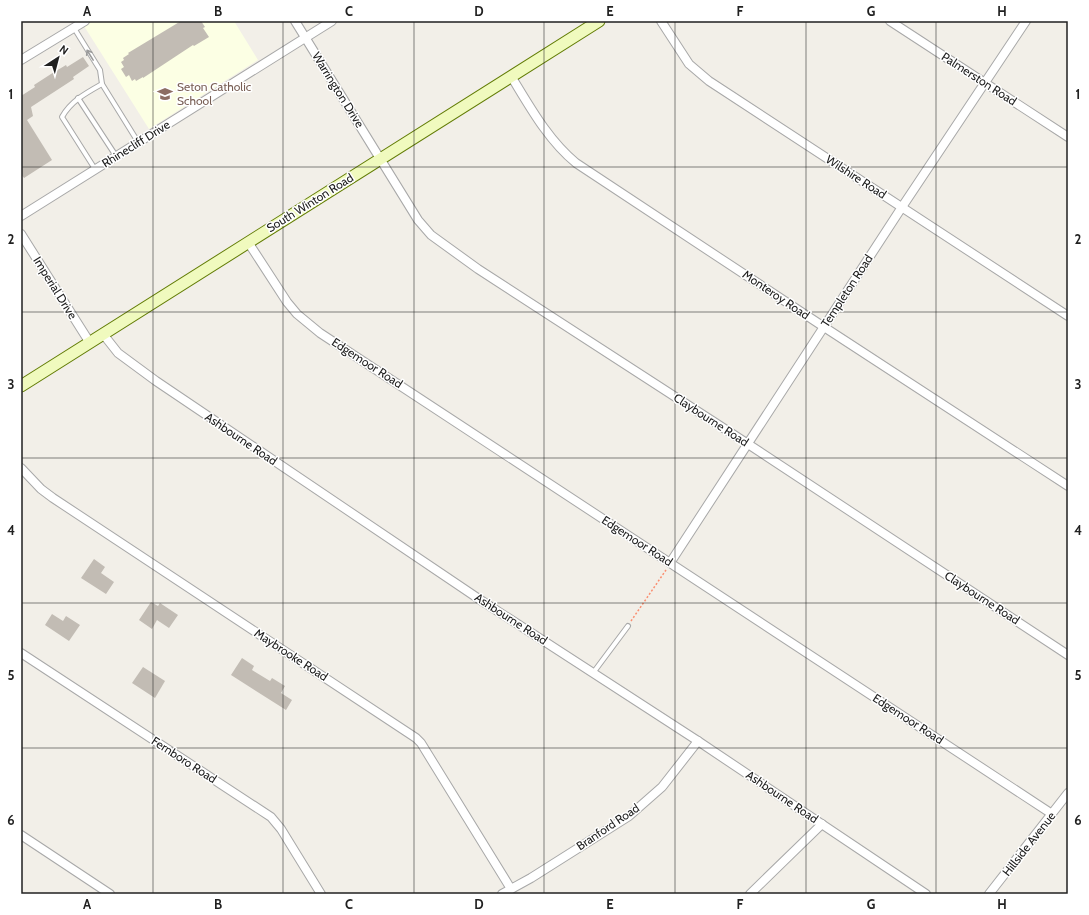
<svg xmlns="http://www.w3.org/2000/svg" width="1089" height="915" viewBox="0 0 1089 915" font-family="Cabin,sans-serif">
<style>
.education{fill:#fcffe4}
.building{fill:#c2bcb4}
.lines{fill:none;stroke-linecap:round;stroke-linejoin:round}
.service-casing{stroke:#a8a8a8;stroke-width:6}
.minor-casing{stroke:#a8a8a8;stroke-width:10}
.secondary-casing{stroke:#627c05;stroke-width:13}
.path{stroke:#fa8e70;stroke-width:1.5;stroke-dasharray:2 2;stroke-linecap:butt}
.service{stroke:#fff;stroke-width:4}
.minor{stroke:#fff;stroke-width:8}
.secondary{stroke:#f0fabe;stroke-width:11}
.oneway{stroke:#9b9b9b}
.grid{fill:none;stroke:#212121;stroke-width:1;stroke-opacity:0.55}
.labels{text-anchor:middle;stroke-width:3;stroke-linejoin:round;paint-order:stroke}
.street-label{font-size:12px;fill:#212121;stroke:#fff}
.education-label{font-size:12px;fill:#785e54;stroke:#fff;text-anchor:start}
.neatline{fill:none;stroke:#212121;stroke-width:1.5}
.grid-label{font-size:13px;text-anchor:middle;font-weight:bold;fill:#212121}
</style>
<rect width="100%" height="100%" fill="#f2efe8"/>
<!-- education -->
<polygon class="education" points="93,21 234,21 258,60 149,129 84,26"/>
<!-- building -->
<g class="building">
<polygon points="181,21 201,21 205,27 203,28 209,37 194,46 193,45 143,78 143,77 136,81 135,79 132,81 129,75 126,77 121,69 124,67 121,62 124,60 123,58 129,54 128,53"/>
<polygon points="83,57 89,66 73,77 74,79 31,107 33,116 27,120 52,160 24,178 21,174 21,96 35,87 34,85 51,74 66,65 67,67"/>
<polygon points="94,559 105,567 101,573 114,582 106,594 81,578"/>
<polygon points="151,602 158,606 160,603 178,615 169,628 157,620 152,629 139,620"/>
<polygon points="52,614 63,621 66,616 80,625 69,641 45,625"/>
<polygon points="242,658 254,666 252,670 270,681 272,678 285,686 281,693 292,700 286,710 231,675"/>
<polygon points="143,667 165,681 155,698 132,683"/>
</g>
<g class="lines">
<!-- service casing -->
<g class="service-casing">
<g id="service">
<polyline points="74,28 100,70 102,84 138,142"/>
<polyline points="78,98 116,156"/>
<path d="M 95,169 L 62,117 C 71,101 86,93 102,84"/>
<polyline points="593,673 628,626"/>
</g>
</g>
<!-- minor casing -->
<g class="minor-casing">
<g id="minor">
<polyline points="295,21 418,220 431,235 478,269 748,444 1068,655"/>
<polyline points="661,21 689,64 709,81 1068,316"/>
<polyline points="890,21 1068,137"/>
<polyline points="21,60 85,21"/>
<path d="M 511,76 C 530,107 548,140 576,163 L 824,327 L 1068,486"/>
<polyline points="21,216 332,21"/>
<polyline points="21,234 90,343"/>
<polyline points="248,242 287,302 297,314 320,333 1052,814"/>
<polyline points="103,334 118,353 156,381 479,599 698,741 926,894"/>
<polyline points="21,468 41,489 53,498 416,738 421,743 511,889"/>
<polyline points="670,563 902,207 1026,21"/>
<polyline points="21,653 271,817 281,829 321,894"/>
<polyline points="21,835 110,894"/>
<polyline points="502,894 531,878 629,816 662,787 698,741"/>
<polyline points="750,894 822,824"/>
<polyline points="989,894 1068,793"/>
</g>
</g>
<!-- secondary casing -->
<g class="secondary-casing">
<polyline id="secondary" points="21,386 599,21"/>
</g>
<!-- path -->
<polyline class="path" points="631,621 666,570"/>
<!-- service -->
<use href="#service" class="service"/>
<!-- minor -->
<use href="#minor" class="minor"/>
<!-- secondary -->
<use href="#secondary" class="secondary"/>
</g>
<!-- one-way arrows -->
<defs><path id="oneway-shaft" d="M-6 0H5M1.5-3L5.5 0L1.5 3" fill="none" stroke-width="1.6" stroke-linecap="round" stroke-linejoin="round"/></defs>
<use class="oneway" href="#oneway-shaft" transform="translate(90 55) rotate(-122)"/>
<!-- grid -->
<path class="grid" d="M 153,21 L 153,894M 283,21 L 283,894M 414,21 L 414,894M 544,21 L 544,894M 675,21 L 675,894M 806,21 L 806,894M 936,21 L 936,894M 21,167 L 1068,167M 21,312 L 1068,312M 21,458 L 1068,458M 21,603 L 1068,603M 21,748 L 1068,748"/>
<!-- icons -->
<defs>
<g id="school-bare" transform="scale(1.2)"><path d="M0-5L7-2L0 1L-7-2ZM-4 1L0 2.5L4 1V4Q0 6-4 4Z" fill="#8d6e63" stroke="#fff" stroke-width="2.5" paint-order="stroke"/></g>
</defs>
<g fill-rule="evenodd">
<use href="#school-bare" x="165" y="94"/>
</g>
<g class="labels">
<!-- street labels -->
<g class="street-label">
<text transform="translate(979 79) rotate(33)" y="4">Palmerston Road</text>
<text transform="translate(338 90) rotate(58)" y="4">Warrington Drive</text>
<text transform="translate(136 144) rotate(-32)" y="4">Rhinecliff Drive</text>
<text transform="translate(856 177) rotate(33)" y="4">Wilshire Road</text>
<text transform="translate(310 203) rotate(-32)" y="4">South Winton Road</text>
<text transform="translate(55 288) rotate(58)" y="4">Imperial Drive</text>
<text transform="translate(847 291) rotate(-57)" y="4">Templeton Road</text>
<text transform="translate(776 295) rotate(34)" y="4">Monteroy Road</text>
<text transform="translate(367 363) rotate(33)" y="4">Edgemoor Road</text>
<text transform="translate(711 420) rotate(33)" y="4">Claybourne Road</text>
<text transform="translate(241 439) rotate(34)" y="4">Ashbourne Road</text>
<text transform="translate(637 541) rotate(33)" y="4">Edgemoor Road</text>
<text transform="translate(982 598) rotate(33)" y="4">Claybourne Road</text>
<text transform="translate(511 619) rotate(33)" y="4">Ashbourne Road</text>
<text transform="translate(291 655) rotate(33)" y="4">Maybrooke Road</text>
<text transform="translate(908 719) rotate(33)" y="4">Edgemoor Road</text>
<text transform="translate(184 760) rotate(33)" y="4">Fernboro Road</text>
<text transform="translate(782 797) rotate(34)" y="4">Ashbourne Road</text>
<text transform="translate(608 827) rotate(-34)" y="4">Branford Road</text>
<text transform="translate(1029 844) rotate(-52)" y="4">Hillside Avenue</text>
</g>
<!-- education labels -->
<g class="education-label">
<text x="177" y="91">Seton Catholic<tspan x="177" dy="14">School</tspan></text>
</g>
</g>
<!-- border -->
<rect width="1089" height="915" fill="none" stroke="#ffffff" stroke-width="44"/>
<!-- north arrow -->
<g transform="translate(58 58) rotate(36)" stroke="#ffffff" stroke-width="3" paint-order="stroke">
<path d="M0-3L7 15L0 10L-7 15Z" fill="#212121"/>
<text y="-6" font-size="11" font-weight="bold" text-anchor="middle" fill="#212121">N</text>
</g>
<rect x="22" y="22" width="1045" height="871" class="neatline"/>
<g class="grid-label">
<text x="87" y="16">A</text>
<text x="218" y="16">B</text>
<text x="349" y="16">C</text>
<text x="479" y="16">D</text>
<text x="610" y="16">E</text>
<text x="740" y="16">F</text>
<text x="871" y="16">G</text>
<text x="1002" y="16">H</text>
<text x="11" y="99">1</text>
<text x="1078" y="99">1</text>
<text x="11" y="244">2</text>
<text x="1078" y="244">2</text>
<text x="11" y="389">3</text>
<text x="1078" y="389">3</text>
<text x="11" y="535">4</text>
<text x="1078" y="535">4</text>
<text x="11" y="680">5</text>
<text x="1078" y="680">5</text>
<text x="11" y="825">6</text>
<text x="1078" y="825">6</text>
<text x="87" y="909">A</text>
<text x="218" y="909">B</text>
<text x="349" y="909">C</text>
<text x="479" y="909">D</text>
<text x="610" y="909">E</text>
<text x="740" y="909">F</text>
<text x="871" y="909">G</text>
<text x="1002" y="909">H</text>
</g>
</svg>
